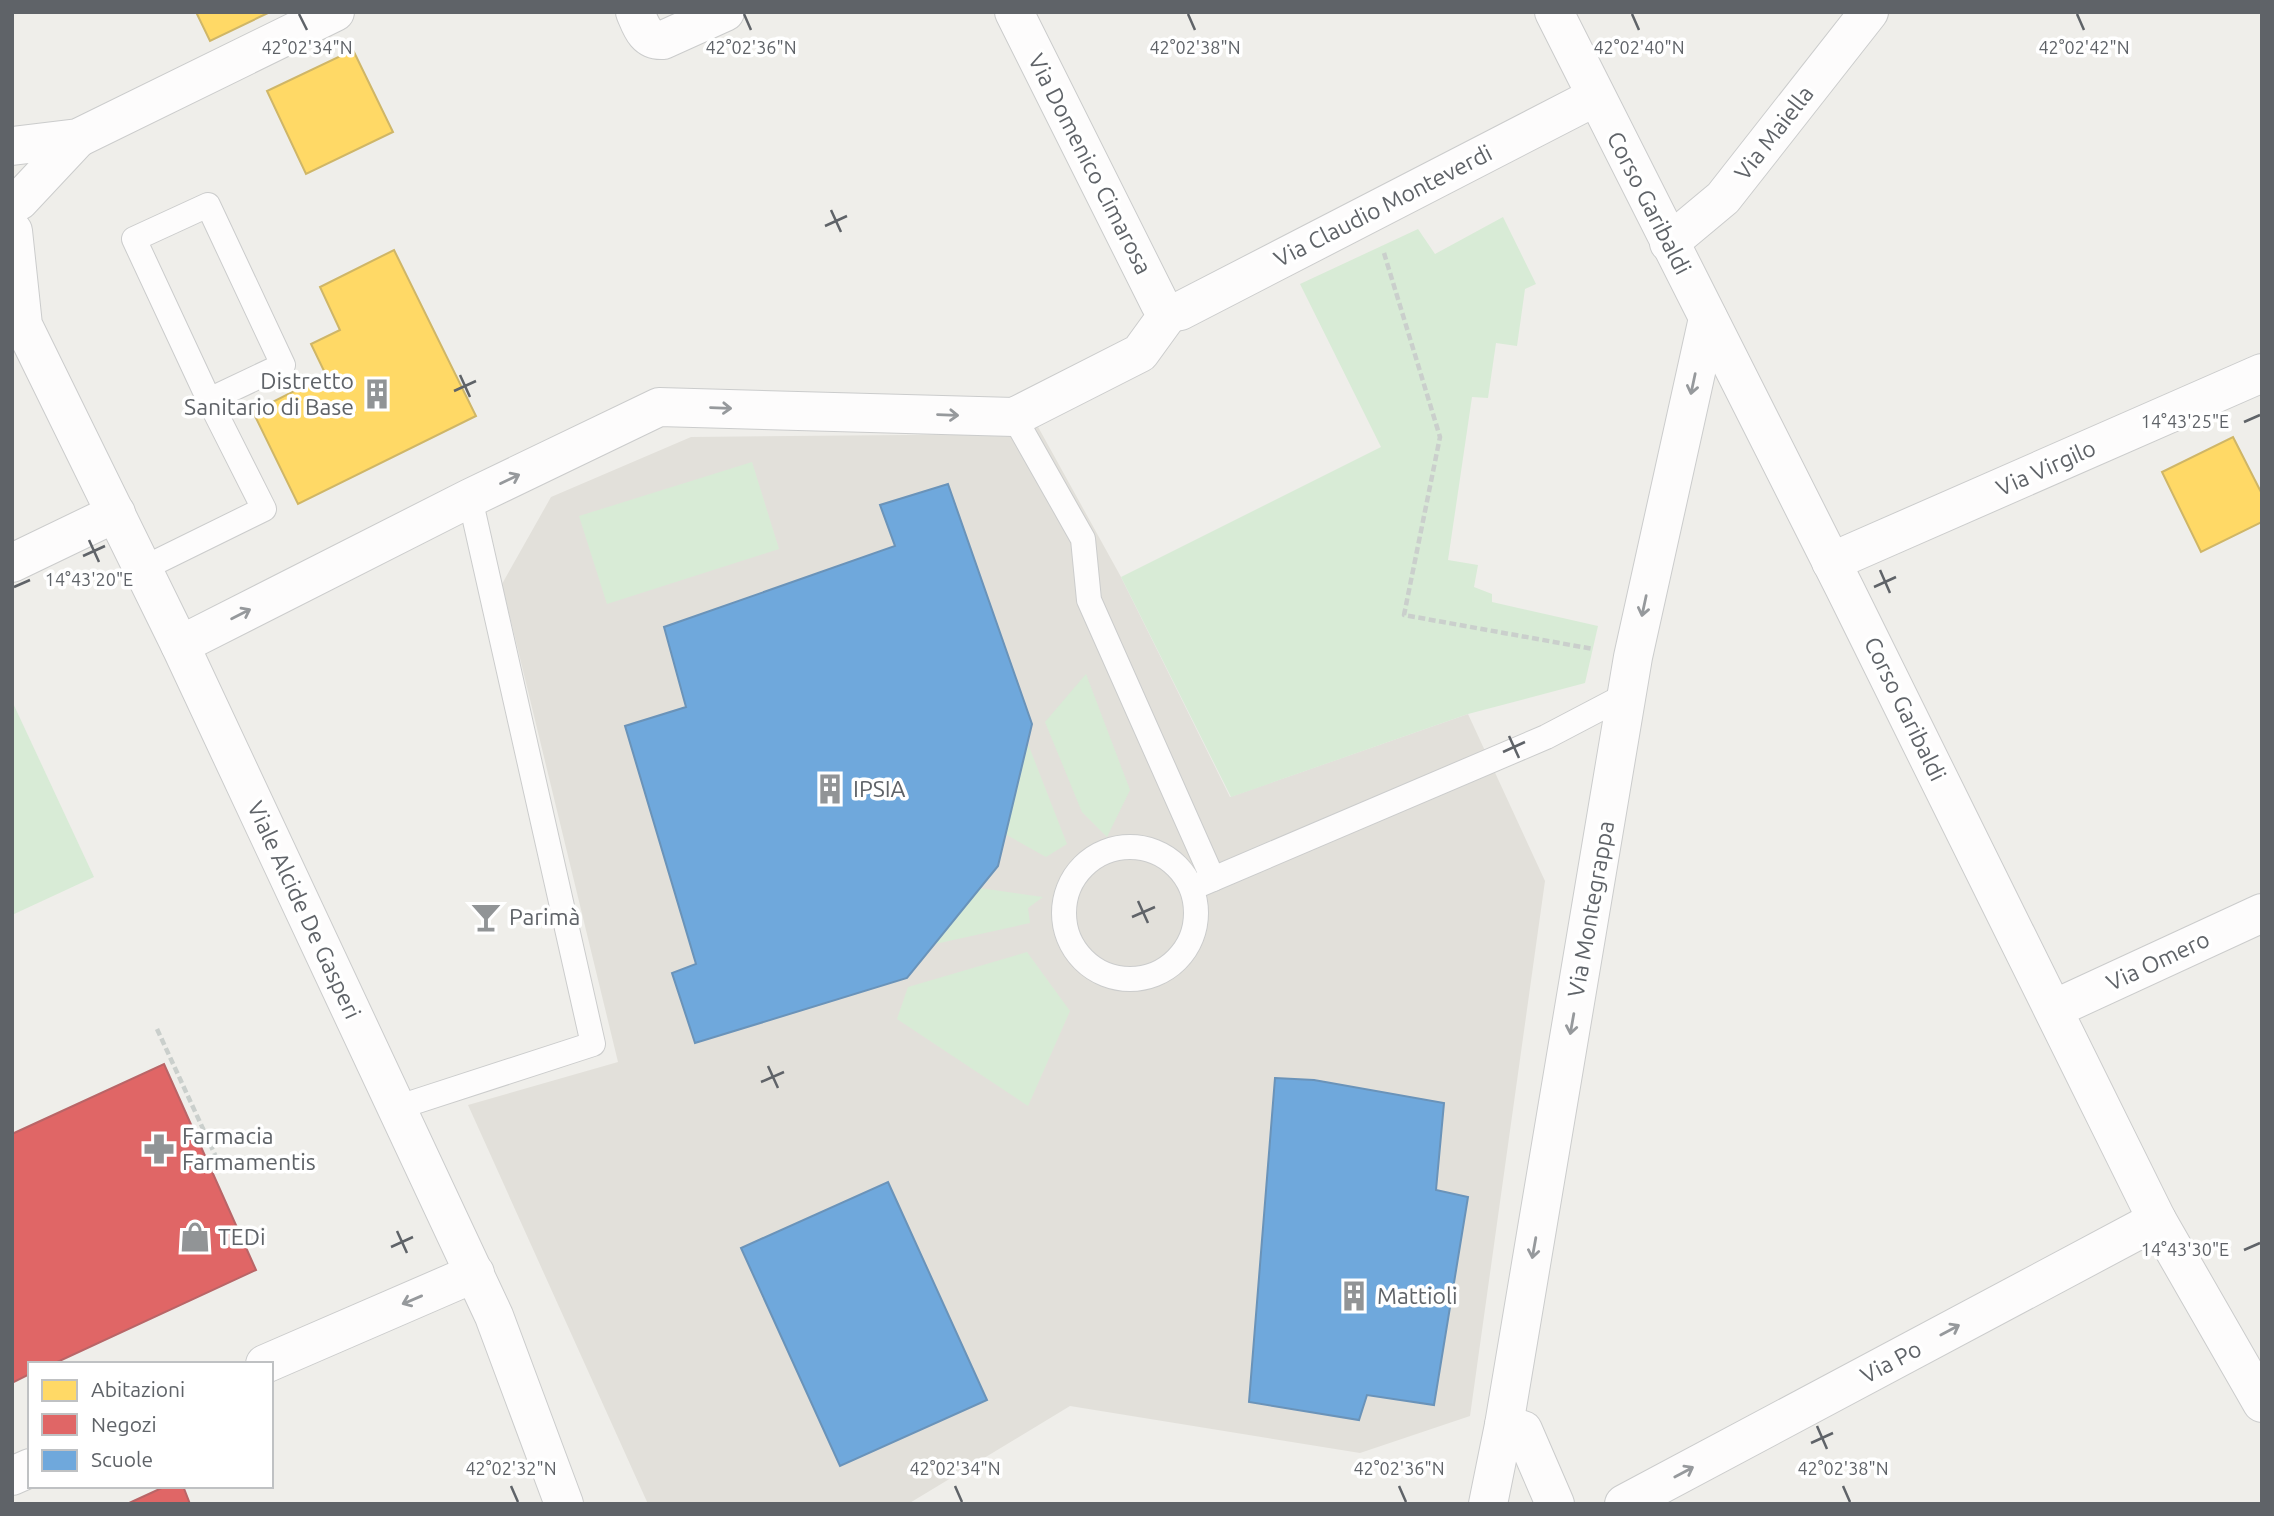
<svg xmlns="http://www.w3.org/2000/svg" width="2274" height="1516" viewBox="0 0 2274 1516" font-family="Ubuntu,sans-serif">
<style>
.education{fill:#e2e0da}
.green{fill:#d8ebd6}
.homes{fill:#ffd966;stroke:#cfb667;stroke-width:2}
.shops{fill:#e06666;stroke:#b96567;stroke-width:2}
.schools{fill:#6fa8dc;stroke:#6a93b9;stroke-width:2}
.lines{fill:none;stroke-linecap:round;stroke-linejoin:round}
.service-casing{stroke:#cbcccc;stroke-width:26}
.minor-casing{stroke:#cbcccc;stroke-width:40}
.path{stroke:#cacfcc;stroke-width:4.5;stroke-dasharray:7 3.5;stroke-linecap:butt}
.service{stroke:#fdfcfc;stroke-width:24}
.minor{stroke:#fdfcfc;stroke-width:38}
.oneway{stroke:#96999c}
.ticks{fill:none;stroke:#5f6368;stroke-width:2.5}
.labels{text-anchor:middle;stroke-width:7;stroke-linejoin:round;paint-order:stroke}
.street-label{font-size:23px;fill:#5f6368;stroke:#fff}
.poi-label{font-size:23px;fill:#5f6368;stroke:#fff;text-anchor:start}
.ticks-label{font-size:18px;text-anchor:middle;fill:#5f6368;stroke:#fff;stroke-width:7;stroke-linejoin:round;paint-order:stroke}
</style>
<rect width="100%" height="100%" fill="#efeeea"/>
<!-- education -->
<polygon class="education" points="1037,425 1121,577 1230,797 1468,714 1545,881 1470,1416 1360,1453 1070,1406 908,1504 648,1504 468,1105 618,1062 502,584 551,497 691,437 1024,434"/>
<!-- green -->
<g class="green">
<polygon points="1503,217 1536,284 1525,289 1517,346 1496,343 1488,398 1472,397 1448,560 1478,565 1474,587 1492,594 1492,602 1598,626 1585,683 1468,714 1231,797 1121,577 1381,447 1300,284 1418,229 1435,254"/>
<polygon points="752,462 779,549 607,604 579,516"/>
<polygon points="1086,674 1130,790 1107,837 1082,812 1045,722"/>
<polygon points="12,701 94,877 12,915"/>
<polygon points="1028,744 1067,844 1046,857 1005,834"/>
<polygon points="980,888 1043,897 1028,908 1030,923 935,944"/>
<polygon points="1027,952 1070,1011 1028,1106 897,1019 908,987"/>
</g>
<!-- homes -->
<g class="homes">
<polygon points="196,12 270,12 210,41"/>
<polygon points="353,50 393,132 306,174 267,91"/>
<polygon points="394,250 476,416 298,504 253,412 326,375 311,344 340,330 320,287"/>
<polygon points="2233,437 2262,494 2262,522 2201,552 2162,472"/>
</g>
<!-- shops -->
<g class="shops">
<polygon points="164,1064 256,1270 53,1364 30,1364 30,1374 12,1383 12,1134"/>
<polygon points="166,1486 183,1486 190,1504 127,1504"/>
</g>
<!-- schools -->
<g class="schools">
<polygon points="948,484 1032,724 998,866 907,978 695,1043 672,973 696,964 625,726 686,707 664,627 895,546 880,505"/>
<polygon points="1275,1078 1314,1080 1444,1103 1436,1190 1468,1197 1434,1405 1367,1395 1359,1420 1249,1402"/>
<polygon points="888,1182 987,1400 840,1466 741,1248"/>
</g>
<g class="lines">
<!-- service casing -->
<g class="service-casing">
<g id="service">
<polyline points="1014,417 1083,539 1089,600 1213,879"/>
<polyline points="142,569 264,509 209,400 283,365 208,205 134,239 209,400"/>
<circle cx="1130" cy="913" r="66"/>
<polyline points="1192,888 1546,737 1628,694"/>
<polyline points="396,1108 593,1044 470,498"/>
</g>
</g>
<!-- minor casing -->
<g class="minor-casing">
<g id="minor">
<path d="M 635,12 C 641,26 645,41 663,40 L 725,12"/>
<polyline points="1014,12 1160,304 1169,313"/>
<polyline points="1554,12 1844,587 2157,1220 2262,1403"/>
<polyline points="12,146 78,138 335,12"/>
<polyline points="19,201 78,138"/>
<polyline points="13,231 23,325 180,645 494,1316 564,1504"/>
<polyline points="1669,243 1723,198 1869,12"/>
<polyline points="1169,313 1180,311 1595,97"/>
<polyline points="1831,562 2262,373"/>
<polyline points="12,563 116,513"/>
<polyline points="180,645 470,498 659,407 1014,417 1140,353 1169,313"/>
<polyline points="2054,1009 2262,913"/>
<polyline points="265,1364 475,1273"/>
<polyline points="1504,1425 1523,1430 1555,1504"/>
<polyline points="12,1476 30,1468"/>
<polyline points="1488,1504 1504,1425 1633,657 1708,318"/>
<polyline points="1624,1504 2157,1220"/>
</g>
</g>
<!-- path -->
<g class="path">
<polyline points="1384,253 1440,437 1404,615 1593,649"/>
<polyline points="157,1029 222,1170"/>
</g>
<!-- service -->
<use href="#service" class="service"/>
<!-- minor -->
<use href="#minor" class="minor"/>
</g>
<!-- one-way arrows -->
<defs><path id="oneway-shaft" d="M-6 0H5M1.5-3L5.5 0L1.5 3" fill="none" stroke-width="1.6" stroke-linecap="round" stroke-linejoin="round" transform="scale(1.75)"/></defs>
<g class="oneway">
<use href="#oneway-shaft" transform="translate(1693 384) rotate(102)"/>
<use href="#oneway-shaft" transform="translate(721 408) rotate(2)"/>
<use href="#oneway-shaft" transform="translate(948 415) rotate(2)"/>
<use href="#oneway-shaft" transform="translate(510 479) rotate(-26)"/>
<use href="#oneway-shaft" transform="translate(1644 606) rotate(102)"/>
<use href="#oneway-shaft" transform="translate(241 614) rotate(-27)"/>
<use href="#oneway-shaft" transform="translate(1572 1024) rotate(100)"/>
<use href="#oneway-shaft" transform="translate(1534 1248) rotate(100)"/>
<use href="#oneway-shaft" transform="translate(412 1300) rotate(157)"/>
<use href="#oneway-shaft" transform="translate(1950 1330) rotate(-28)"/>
<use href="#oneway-shaft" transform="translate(1684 1472) rotate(-28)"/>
</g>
<!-- ticks -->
<path class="ticks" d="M 299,14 L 307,30M 744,14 L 751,30M 1188,14 L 1195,30M 1632,14 L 1639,30M 2077,14 L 2084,30M 831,210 L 841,232M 825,226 L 847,216M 460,375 L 470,397M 454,391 L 476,381M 2244,422 L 2260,415M 89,540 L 99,562M 83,556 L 105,546M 1880,570 L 1890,593M 14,587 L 30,580M 1874,587 L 1896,577M 1509,736 L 1519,758M 1503,752 L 1525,742M 1138,901 L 1148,923M 1132,917 L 1155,907M 768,1066 L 778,1088M 761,1082 L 784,1072M 397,1231 L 407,1253M 391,1247 L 413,1237M 2244,1250 L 2260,1243M 1817,1426 L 1827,1449M 1811,1443 L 1833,1433M 511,1486 L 518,1502M 955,1486 L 962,1502M 1399,1486 L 1406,1502M 1843,1486 L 1850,1502"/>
<!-- icons -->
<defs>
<g id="building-bare" transform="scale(2.415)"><path d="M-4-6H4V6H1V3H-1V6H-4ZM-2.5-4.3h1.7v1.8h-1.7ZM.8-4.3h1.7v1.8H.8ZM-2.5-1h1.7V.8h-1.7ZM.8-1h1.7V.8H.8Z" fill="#919496" stroke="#fff" stroke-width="2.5" paint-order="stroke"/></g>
<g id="bar-bare" transform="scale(2.415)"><path d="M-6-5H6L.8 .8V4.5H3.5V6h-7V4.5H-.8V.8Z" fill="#919496" stroke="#fff" stroke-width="2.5" paint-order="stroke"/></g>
<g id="pharmacy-bare" transform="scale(2.415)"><path d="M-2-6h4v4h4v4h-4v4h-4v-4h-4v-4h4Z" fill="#919496" stroke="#fff" stroke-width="2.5" paint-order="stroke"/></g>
<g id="shop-bare" transform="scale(2.415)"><path d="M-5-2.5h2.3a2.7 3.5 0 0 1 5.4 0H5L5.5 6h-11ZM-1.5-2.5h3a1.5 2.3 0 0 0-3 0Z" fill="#919496" stroke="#fff" stroke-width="2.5" paint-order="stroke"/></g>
</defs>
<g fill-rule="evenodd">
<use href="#building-bare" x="377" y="394"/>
<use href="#building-bare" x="830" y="789"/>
<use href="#bar-bare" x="486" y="917"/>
<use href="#pharmacy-bare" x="159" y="1149"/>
<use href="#shop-bare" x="195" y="1237"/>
<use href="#building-bare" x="1354" y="1296"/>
</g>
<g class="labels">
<!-- street labels -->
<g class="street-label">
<text transform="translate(1774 133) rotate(-52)" y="8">Via Maiella</text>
<text transform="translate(1090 164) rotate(63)" y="8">Via Domenico Cimarosa</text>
<text transform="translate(1649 203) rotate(63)" y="8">Corso Garibaldi</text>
<text transform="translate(1383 206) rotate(-27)" y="8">Via Claudio Monteverdi</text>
<text transform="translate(2046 468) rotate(-24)" y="8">Via Virgilo</text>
<text transform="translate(1905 709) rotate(64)" y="8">Corso Garibaldi</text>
<text transform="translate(1591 909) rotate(-80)" y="8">Via Montegrappa</text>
<text transform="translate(304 910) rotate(65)" y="8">Viale Alcide De Gasperi</text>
<text transform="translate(2158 961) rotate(-25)" y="8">Via Omero</text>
<text transform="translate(1891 1362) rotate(-28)" y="8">Via Po</text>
</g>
<!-- poi labels -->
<g class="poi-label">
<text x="354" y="389" text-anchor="end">Distretto<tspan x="354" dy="26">Sanitario di Base</tspan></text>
<text x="853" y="797">IPSIA</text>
<text x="509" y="925">Parimà</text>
<text x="182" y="1144">Farmacia<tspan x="182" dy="26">Farmamentis</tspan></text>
<text x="218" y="1245">TEDi</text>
<text x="1377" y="1304">Mattioli</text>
</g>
</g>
<g class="ticks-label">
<text x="307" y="54">42°02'34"N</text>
<text x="751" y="54">42°02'36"N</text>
<text x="1195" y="54">42°02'38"N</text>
<text x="2084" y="54">42°02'42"N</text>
<text x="1639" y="54">42°02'40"N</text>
<text x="2185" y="428">14°43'25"E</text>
<text x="89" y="586">14°43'20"E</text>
<text x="2185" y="1256">14°43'30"E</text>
<text x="511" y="1475">42°02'32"N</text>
<text x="955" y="1475">42°02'34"N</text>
<text x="1399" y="1475">42°02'36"N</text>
<text x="1843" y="1475">42°02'38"N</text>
</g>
<!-- border -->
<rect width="2274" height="1516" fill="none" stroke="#5f6368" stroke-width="28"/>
<!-- legend -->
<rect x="28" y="1362" width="245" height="126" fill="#ffffff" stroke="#bfc1c3" stroke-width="2"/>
<rect x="42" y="1380" width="35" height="21" fill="#ffd966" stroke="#bfc1c3" stroke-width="2"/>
<text x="91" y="1397" font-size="21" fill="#5f6368">Abitazioni</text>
<rect x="42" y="1414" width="35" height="21" fill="#e06666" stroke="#bfc1c3" stroke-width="2"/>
<text x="91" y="1432" font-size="21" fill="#5f6368">Negozi</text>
<rect x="42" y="1450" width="35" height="21" fill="#6fa8dc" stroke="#bfc1c3" stroke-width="2"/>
<text x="91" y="1467" font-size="21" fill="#5f6368">Scuole</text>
</svg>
